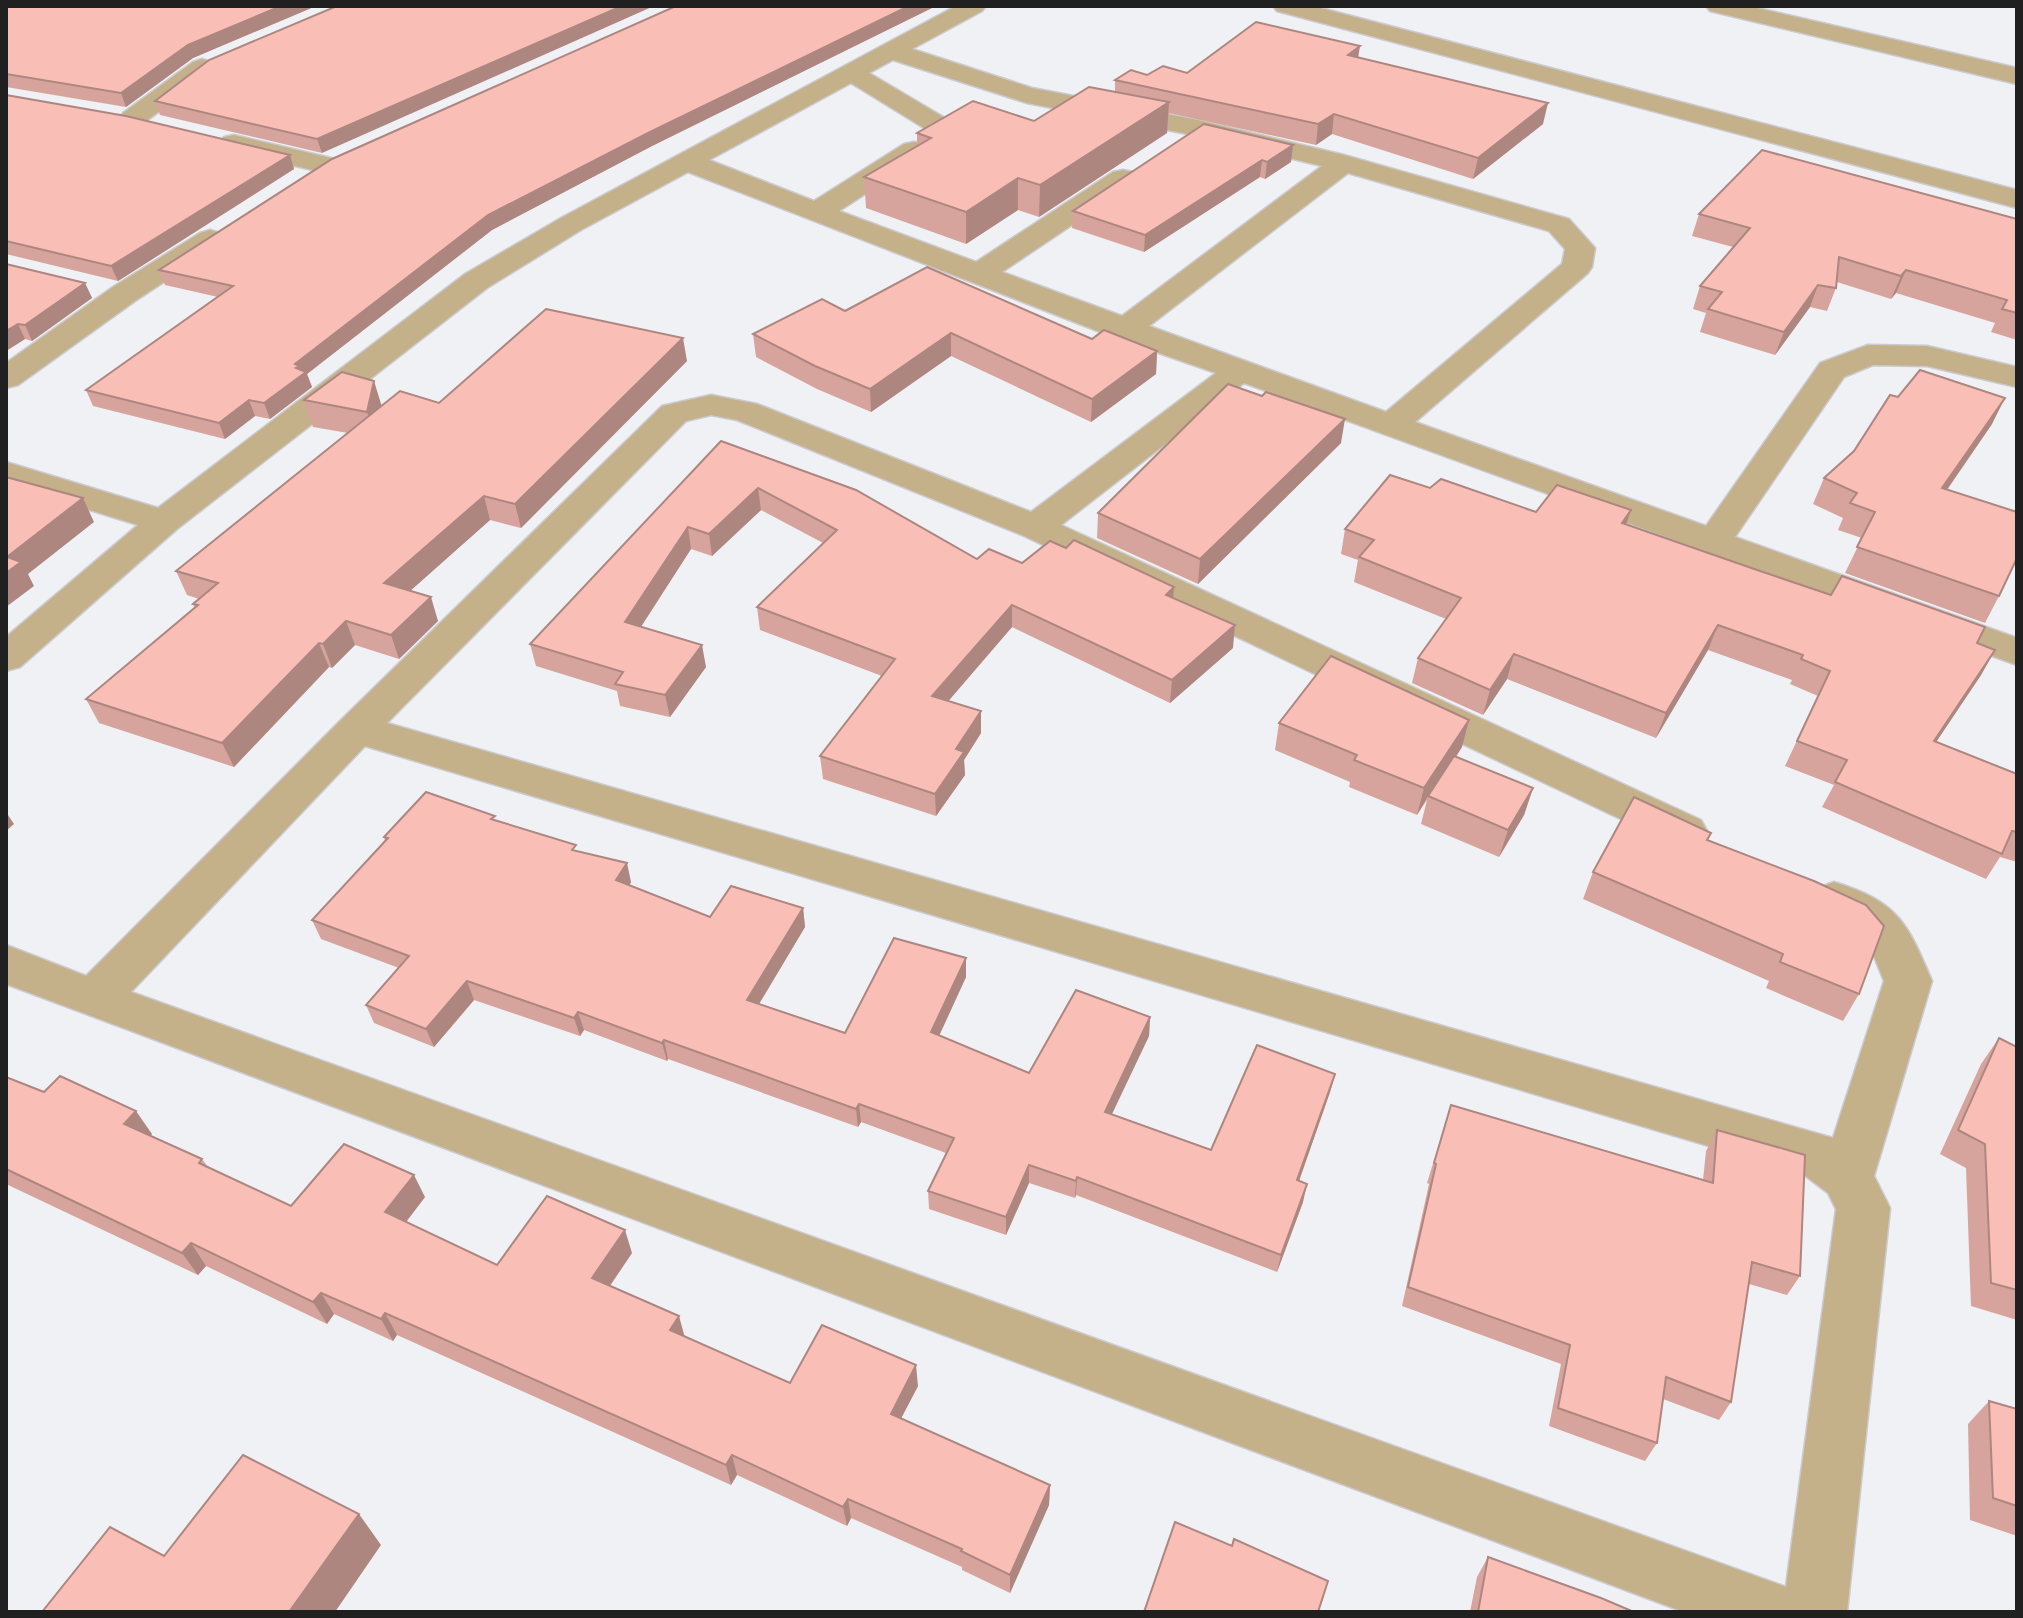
<svg xmlns="http://www.w3.org/2000/svg" width="2023" height="1618" viewBox="0 0 2023 1618" font-family="'Asap Condensed',sans-serif">
<style>
.lines{fill:none;stroke-linecap:round;stroke-linejoin:round}
.minor-casing{stroke:#cbcbcf;stroke-width:3}
.minor{fill:#c4b089;fill-rule:evenodd}
.wall{fill:#d6a49d}
.shaded-wall{fill:#ae8680}
.building{fill:#f9bfb7;stroke:#ae8680;stroke-width:2}
</style>
<rect width="100%" height="100%" fill="#f0f1f5"/>
<g class="lines">
<!-- minor casing -->
<g class="minor-casing">
<g id="minor">
<path d="M 956,6 L 986,6 L 982,11 L 912,49 L 1032,88 L 1198,120 L 1344,155 L 1569,219 L 1595,248 L 1592,267 L 1588,273 L 1415,422 L 1706,526 L 1820,363 L 1868,345 L 1927,346 L 2017,367 L 2017,387 L 1927,366 L 1873,365 L 1844,377 L 1735,537 L 2017,638 L 2017,665 L 1244,383 L 1061,525 L 1701,820 L 1707,831 L 1701,842 L 1685,847 L 1669,842 L 1022,535 L 737,420 L 711,415 L 686,421 L 387,723 L 1833,1138 L 1884,981 L 1873,954 L 1853,930 L 1818,912 L 1811,900 L 1818,888 L 1834,882 C 1898,902 1907,922 1932,981 L 1874,1176 L 1890,1208 L 1847,1612 L 1684,1612 L 6,984 L 6,945 L 86,976 L 342,719 L 662,406 L 711,395 L 757,404 L 1031,512 L 1216,373 L 1113,337 L 688,172 L 581,230 L 487,288 L 177,529 L 20,667 L 6,671 L 6,637 L 138,525 L 6,484 L 6,462 L 158,508 L 465,274 L 561,218 ZM 893,60 L 1027,103 L 1198,136 L 1322,166 L 1122,316 L 1002,272 L 1133,184 L 1137,178 L 1133,172 L 1123,170 L 1113,172 L 976,262 L 839,211 L 924,156 L 928,150 L 924,144 L 914,142 L 904,144 L 814,201 L 709,160 L 851,83 L 937,136 L 955,136 L 959,130 L 955,124 L 869,73 ZM 1348,173 L 1549,231 L 1565,249 L 1562,264 L 1386,412 L 1149,326 ZM 365,746 L 1803,1174 L 1828,1193 L 1836,1209 L 1786,1587 L 131,992 Z"/>
<polygon points="1273,6 1313,6 2017,190 2017,208 1277,11"/>
<polygon points="1706,6 1749,6 2017,68 2017,84 1710,11"/>
<polygon points="202,59 211,62 215,67 211,72 141,125 123,125 119,119 123,113 193,62"/>
<polygon points="234,135 335,159 339,165 335,171 325,173 224,149 220,143 224,137"/>
<polygon points="210,230 220,233 225,239 220,245 135,301 18,385 6,388 6,363 113,287 200,233"/>
</g>
</g>
<!-- minor -->
<use href="#minor" class="minor"/>
</g>
<!-- wall -->
<g class="wall">
<polygon points="6,6 316,6 193,58 126,107 6,87"/>
<polygon points="337,6 322,153 160,115 155,101"/>
<polygon points="676,6 936,6 652,146 492,230 307,374 312,387 270,419 255,416 225,439 93,406 86,390 218,297 165,285 159,270"/>
<polygon points="1358,57 1543,124 1473,179 1332,134 1316,145 1169,113 1167,133 1039,217 1018,210 966,244 866,208 864,177 917,145 917,133 1034,121 1115,92 1115,80 1147,75 1187,73"/>
<polygon points="6,95 290,155 294,169 118,281 6,254"/>
<polygon points="1204,124 1291,162 1265,179 1260,177 1144,252 1072,228 1073,211"/>
<polygon points="1699,214 2017,219 2017,340 1991,332 1995,323 1896,293 1891,299 1837,282 1836,288 1827,311 1810,307 1775,355 1700,332 1706,313 1693,309 1700,286 1733,247 1692,236"/>
<polygon points="6,264 85,283 92,298 32,341 25,339 6,351"/>
<polygon points="845,311 1092,339 1157,351 1156,374 1091,422 951,356 871,412 817,389 756,357 753,334"/>
<polygon points="687,361 521,528 490,520 410,591 438,621 399,659 355,645 332,668 329,667 234,767 99,723 86,699 195,608 193,604 199,599 187,595 176,571 348,433 313,427 304,400 382,406 439,403"/>
<polygon points="1262,396 1341,443 1198,584 1097,538 1098,513"/>
<polygon points="1992,424 1947,490 1999,596 1985,623 1845,573 1862,538 1838,530 1843,518 1813,504 1824,478"/>
<polygon points="721,441 977,559 1022,563 1173,598 1233,648 1170,703 1012,627 948,701 981,733 964,760 965,775 936,816 823,779 820,756 882,676 760,630 757,607 823,543 761,510 712,556 691,549 641,627 706,667 670,717 620,706 617,691 536,666 530,644"/>
<polygon points="1430,488 1536,512 1626,524 1760,571 1977,643 1995,650 1981,675 1936,742 2017,774 2017,862 2000,857 1986,879 1822,807 1834,785 1785,766 1818,696 1790,684 1792,680 1708,650 1656,738 1507,679 1483,715 1412,683 1418,658 1446,619 1354,582 1358,560 1341,554 1345,529"/>
<polygon points="1279,723 1462,747 1456,757 1533,788 1524,815 1499,857 1421,824 1427,800 1417,815 1349,787 1350,782 1275,750"/>
<polygon points="496,821 577,852 631,882 629,886 710,917 803,908 805,927 759,1004 845,1033 966,977 939,1036 1029,1073 1150,1017 1149,1036 1111,1115 1211,1150 1335,1074 1330,1092 1299,1181 1303,1202 1277,1272 1076,1195 1075,1198 1029,1183 1006,1235 929,1209 928,1191 946,1153 861,1122 858,1127 668,1059 667,1061 584,1030 580,1036 474,1000 434,1047 374,1023 366,1005 399,968 321,939 312,920 385,841 384,837"/>
<polygon points="1707,840 1859,994 1843,1021 1766,988 1769,981 1583,899 1593,872"/>
<polygon points="1999,1038 2017,1047 2017,1320 1971,1306 1966,1168 1940,1154 1981,1064"/>
<polygon points="6,1077 152,1134 150,1136 202,1159 208,1167 291,1206 425,1197 406,1222 497,1265 632,1253 610,1286 685,1336 790,1383 918,1386 901,1418 1050,1485 1049,1505 1010,1593 962,1570 962,1567 851,1518 847,1526 737,1475 731,1485 397,1335 393,1341 334,1314 327,1324 206,1266 198,1275 6,1184"/>
<polygon points="1451,1105 1703,1180 1706,1151 1717,1130 1800,1276 1787,1295 1749,1284 1731,1402 1719,1420 1663,1399 1657,1443 1645,1461 1549,1426 1561,1364 1402,1306 1429,1184 1427,1183"/>
<polygon points="1989,1401 2017,1409 2017,1536 1970,1520 1968,1424"/>
<polygon points="1488,1557 1634,1612 1470,1612 1477,1577"/>
</g>
<!-- shaded-wall -->
<g class="shaded-wall">
<polygon points="281,6 316,6 193,58 126,107 121,93 188,45"/>
<polygon points="622,6 654,6 322,153 317,139"/>
<polygon points="909,6 936,6 652,146 492,230 307,374 312,387 270,419 264,403 295,364 488,215 650,132"/>
<polygon points="1360,46 1357,65 1348,55"/>
<polygon points="1169,102 1167,133 1039,217 1040,185"/>
<polygon points="1548,103 1543,124 1473,179 1478,158"/>
<polygon points="1334,114 1332,134 1316,145 1318,124"/>
<polygon points="1293,145 1291,162 1265,179 1267,162"/>
<polygon points="290,155 294,169 118,281 111,266"/>
<polygon points="1262,160 1260,177 1144,252 1145,235"/>
<polygon points="1018,178 1018,210 966,244 966,212"/>
<polygon points="1906,270 1896,293 1891,299 1901,276"/>
<polygon points="85,283 92,298 32,341 25,325"/>
<polygon points="1818,285 1810,307 1775,355 1784,332"/>
<polygon points="18,324 25,339 6,351 6,331"/>
<polygon points="951,333 951,356 871,412 870,389"/>
<polygon points="683,338 687,361 521,528 515,504"/>
<polygon points="1157,351 1156,374 1091,422 1092,399"/>
<polygon points="374,381 382,407 375,438 367,412"/>
<polygon points="2005,398 1992,424 1930,514 1942,488"/>
<polygon points="249,400 255,416 225,439 219,423"/>
<polygon points="1345,419 1341,443 1198,584 1200,559"/>
<polygon points="758,488 761,510 712,556 709,534"/>
<polygon points="484,496 490,520 392,607 384,583"/>
<polygon points="83,498 94,522 28,574 34,586 6,607 7,557"/>
<polygon points="1631,510 1623,534 1622,523"/>
<polygon points="688,527 691,549 629,645 625,622"/>
<polygon points="1174,587 1172,610 1166,595"/>
<polygon points="431,597 438,621 399,659 391,635"/>
<polygon points="1012,605 1012,627 933,719 932,696"/>
<polygon points="346,621 355,645 332,668 323,644"/>
<polygon points="1235,625 1233,648 1170,703 1172,680"/>
<polygon points="1718,625 1708,650 1656,738 1666,713"/>
<polygon points="319,643 329,667 234,767 222,743"/>
<polygon points="702,645 706,667 670,717 665,695"/>
<polygon points="1995,650 1981,675 1920,766 1934,741"/>
<polygon points="1514,654 1507,679 1483,715 1490,690"/>
<polygon points="981,711 981,733 964,760 965,775 936,816 935,794 956,749"/>
<polygon points="1469,720 1462,747 1429,797 1428,796 1417,815 1424,788"/>
<polygon points="1533,788 1524,815 1499,857 1508,830"/>
<polygon points="6,812 14,824 6,831"/>
<polygon points="627,863 631,882 621,899 616,880"/>
<polygon points="803,908 805,927 750,1019 747,1000"/>
<polygon points="966,958 966,977 932,1051 931,1032"/>
<polygon points="467,981 474,1000 434,1047 426,1029"/>
<polygon points="578,1012 584,1030 580,1036 574,1018"/>
<polygon points="1150,1017 1149,1036 1104,1131 1105,1112"/>
<polygon points="664,1040 668,1059 667,1061 662,1043"/>
<polygon points="1335,1074 1330,1092 1293,1198 1297,1180"/>
<polygon points="859,1104 861,1122 858,1127 856,1109"/>
<polygon points="136,1111 152,1134 140,1147 124,1124"/>
<polygon points="1029,1165 1029,1183 1006,1235 1006,1217"/>
<polygon points="414,1175 425,1197 396,1235 385,1212"/>
<polygon points="1077,1177 1076,1195 1075,1198 1076,1181"/>
<polygon points="1307,1184 1303,1202 1277,1272 1281,1255"/>
<polygon points="625,1230 632,1253 600,1300 592,1278"/>
<polygon points="191,1243 206,1266 198,1275 182,1253"/>
<polygon points="321,1293 334,1314 327,1324 313,1302"/>
<polygon points="385,1313 397,1335 393,1341 381,1319"/>
<polygon points="679,1316 685,1338 670,1330"/>
<polygon points="916,1365 918,1386 893,1434 891,1414"/>
<polygon points="732,1455 737,1475 731,1485 726,1465"/>
<polygon points="1050,1485 1049,1505 1010,1593 1010,1575"/>
<polygon points="848,1499 851,1518 847,1526 843,1507"/>
<polygon points="359,1514 381,1545 335,1612 289,1612"/>
</g>
<!-- building -->
<g class="building">
<polygon points="6,6 281,6 188,45 121,93 6,74"/>
<polygon points="337,6 622,6 317,139 155,101 209,60"/>
<polygon points="676,6 909,6 650,132 488,215 295,364 300,366 296,368 306,372 264,403 249,400 219,423 86,390 233,286 159,270 332,159"/>
<polygon points="1256,22 1360,46 1348,55 1548,103 1478,158 1334,114 1318,124 1115,80 1131,70 1147,75 1163,66 1187,73"/>
<polygon points="1089,87 1169,102 1040,185 1018,178 966,212 864,177 931,138 917,133 973,101 1034,121"/>
<polygon points="6,95 126,116 290,155 111,266 6,241"/>
<polygon points="1204,124 1293,145 1267,162 1262,160 1145,235 1073,211"/>
<polygon points="1762,150 2017,219 2017,313 2002,309 2007,300 1906,270 1901,276 1839,257 1836,288 1818,285 1784,332 1708,309 1722,292 1700,286 1750,228 1699,214"/>
<polygon points="6,264 85,283 25,325 18,324 6,331"/>
<polygon points="927,267 1092,339 1104,330 1157,351 1092,399 951,333 870,389 815,366 753,334 822,299 845,311"/>
<polygon points="546,309 683,338 515,504 484,496 384,583 431,597 391,635 346,621 323,644 319,643 222,743 86,699 198,605 193,604 218,583 176,571 400,391 439,403"/>
<polygon points="1920,370 2005,398 1942,488 2017,512 2017,558 1999,596 1857,547 1875,512 1850,503 1857,493 1824,478 1854,451 1890,395 1898,397"/>
<polygon points="342,372 374,381 367,412 304,400"/>
<polygon points="1228,384 1262,396 1266,392 1345,419 1200,559 1098,513"/>
<polygon points="721,441 856,490 977,559 989,549 1022,563 1050,541 1066,548 1074,540 1174,587 1166,595 1235,625 1172,680 1012,605 932,696 981,711 956,749 964,752 935,794 820,756 895,659 757,607 837,530 758,488 709,534 688,527 625,622 702,645 665,695 615,684 623,672 530,644"/>
<polygon points="1390,475 1430,488 1441,479 1536,512 1557,485 1631,510 1622,523 1760,571 1831,595 1842,576 1985,627 1977,643 1995,650 1934,741 2017,774 2017,832 2012,831 2002,854 1835,782 1847,760 1797,741 1830,671 1801,659 1803,655 1718,625 1666,713 1514,654 1490,690 1418,658 1461,598 1359,557 1374,540 1345,529"/>
<polygon points="6,477 83,498 7,557 21,562 6,573"/>
<polygon points="1331,656 1469,720 1424,788 1354,760 1357,755 1279,723"/>
<polygon points="1454,756 1533,788 1508,830 1428,796"/>
<polygon points="426,792 495,816 491,819 576,845 572,850 627,863 616,880 710,917 731,886 803,908 747,1000 845,1033 894,938 966,958 931,1032 1029,1073 1076,990 1150,1017 1105,1112 1211,1150 1257,1045 1335,1074 1297,1180 1307,1184 1281,1255 1077,1177 1076,1181 1029,1165 1006,1217 928,1191 954,1138 859,1104 856,1109 664,1040 662,1043 578,1012 574,1018 467,981 426,1029 366,1005 409,956 312,920 388,838 384,837"/>
<polygon points="1634,797 1711,833 1707,840 1814,881 1866,905 1884,926 1859,994 1780,962 1783,954 1593,872"/>
<polygon points="1999,1038 2017,1047 2017,1290 1991,1283 1985,1144 1958,1130"/>
<polygon points="60,1076 136,1111 124,1124 202,1159 199,1163 291,1206 344,1144 414,1175 385,1212 497,1265 547,1196 625,1230 592,1278 679,1316 670,1330 790,1383 822,1325 916,1365 891,1414 1050,1485 1010,1575 961,1551 962,1549 848,1499 843,1507 732,1455 726,1465 385,1313 381,1319 321,1293 313,1302 191,1243 182,1253 6,1169 6,1077 44,1092"/>
<polygon points="1451,1105 1713,1183 1717,1130 1805,1155 1800,1276 1752,1262 1731,1402 1666,1377 1657,1443 1558,1408 1570,1345 1408,1287 1436,1164 1434,1163"/>
<polygon points="1989,1401 2017,1409 2017,1506 1993,1498"/>
<polygon points="243,1455 359,1514 289,1612 42,1612 110,1527 164,1556"/>
<polygon points="1175,1522 1232,1546 1234,1539 1328,1581 1318,1612 1144,1612"/>
<polygon points="1488,1557 1601,1598 1634,1612 1478,1612"/>
</g>
<!-- border -->
<rect width="2023" height="1618" fill="none" stroke="#202021" stroke-width="16"/>
</svg>
